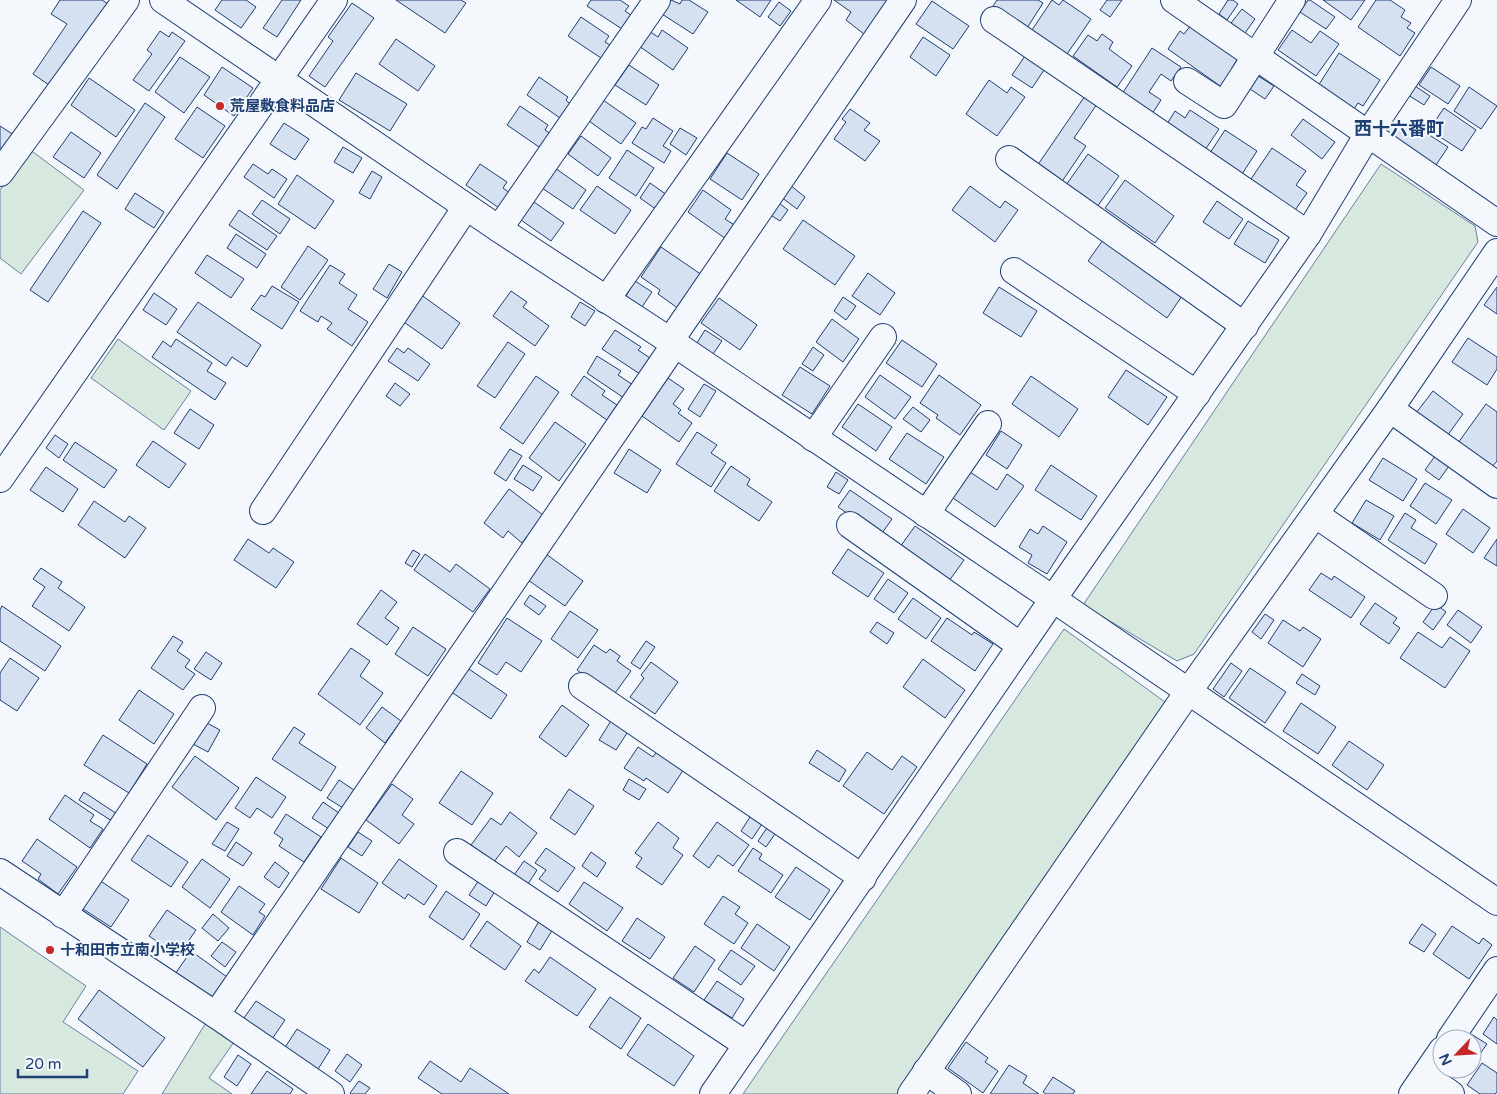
<svg xmlns="http://www.w3.org/2000/svg" width="1497" height="1094" viewBox="0 0 1497 1094" font-family="'Varela Round','Noto Sans JP',sans-serif">
<style>
.green{fill:#d7e8df;stroke:#687fa3}
.building{fill:#d5e0f0;stroke:#1d3f73}
.lines{fill:none;stroke-linecap:round;stroke-linejoin:round}
.minor-casing{stroke:#1d3f73;stroke-width:28}
.minor{stroke:#f4f7fb;stroke-width:26}
.poi-dot{fill:#c62828;stroke:#f4f7fb;stroke-width:2}
.labels{text-anchor:middle;stroke-width:4;stroke-linejoin:round;paint-order:stroke}
.poi-label{font-size:15px;font-weight:bold;fill:#1d3f73;stroke:#f4f7fb;text-anchor:start}
.quarter-label{font-size:18px;font-weight:bold;fill:#1d3f73;stroke:#f4f7fb}
</style>
<rect width="100%" height="100%" fill="#f4f7fb"/>
<!-- green -->
<g class="green">
<polygon points="29,149 84,190 21,274 0,258 0,190"/>
<polygon points="1381,164 1475,226 1478,242 1194,654 1177,661 1083,605"/>
<polygon points="118,339 191,391 164,430 91,378"/>
<polygon points="1064,629 1165,702 898,1094 743,1094"/>
<polygon points="0,927 86,986 63,1022 138,1071 123,1094 0,1094"/>
<polygon points="207,1021 234,1042 209,1078 232,1094 162,1094"/>
</g>
<!-- building -->
<g class="building">
<polygon points="60,0 102,0 108,4 52,87 33,74 67,24 51,14"/>
<polygon points="222,0 246,0 256,7 241,28 215,10"/>
<polygon points="282,0 301,0 277,37 263,28"/>
<polygon points="396,0 461,0 466,3 445,33"/>
<polygon points="591,0 620,0 629,6 625,11 631,15 622,29 587,6"/>
<polygon points="671,0 680,4 682,0 689,0 708,12 693,34 662,14"/>
<polygon points="736,0 771,0 760,17"/>
<polygon points="834,0 889,0 864,34 846,20 851,12"/>
<polygon points="997,0 1038,0 1043,3 1027,28 993,6"/>
<polygon points="1052,0 1059,5 1063,0 1091,19 1065,57 1030,33"/>
<polygon points="1107,0 1122,0 1110,17 1100,10"/>
<polygon points="1228,0 1233,0 1238,4 1227,20 1219,14"/>
<polygon points="1308,0 1310,0 1335,17 1326,29 1300,12"/>
<polygon points="1323,0 1365,0 1351,20"/>
<polygon points="1376,0 1390,0 1405,10 1401,17 1411,23 1407,28 1415,33 1400,56 1358,27"/>
<polygon points="932,1 969,26 953,49 916,24"/>
<polygon points="779,2 791,11 780,26 768,17"/>
<polygon points="352,3 374,18 325,87 309,76 333,41 328,37"/>
<polygon points="1242,9 1255,19 1245,33 1231,23"/>
<polygon points="581,17 609,36 605,42 610,45 601,58 568,36"/>
<polygon points="1191,25 1238,58 1232,68 1236,71 1223,88 1168,49 1180,31 1184,34"/>
<polygon points="662,30 688,48 673,70 639,46 649,31 658,37"/>
<polygon points="1292,30 1311,43 1320,31 1339,44 1316,76 1278,50"/>
<polygon points="160,31 169,37 172,32 185,41 149,91 133,80 152,54 147,50"/>
<polygon points="1102,34 1113,42 1109,49 1132,66 1117,87 1073,56 1088,35 1097,41"/>
<polygon points="923,37 950,55 936,76 910,57"/>
<polygon points="396,39 435,66 418,91 379,64"/>
<polygon points="1152,48 1181,67 1171,81 1161,74 1149,92 1161,100 1152,114 1122,94"/>
<polygon points="1027,53 1046,67 1032,88 1012,75"/>
<polygon points="1339,53 1380,80 1363,106 1358,103 1354,109 1318,86"/>
<polygon points="180,57 210,77 184,113 155,92"/>
<polygon points="629,65 659,85 646,105 615,85"/>
<polygon points="222,67 253,88 234,116 204,95"/>
<polygon points="1431,67 1460,86 1448,104 1419,85"/>
<polygon points="356,73 407,104 390,131 339,100"/>
<polygon points="1255,74 1274,86 1265,99 1247,87"/>
<polygon points="539,77 568,97 566,100 570,104 560,118 527,95"/>
<polygon points="89,78 135,110 116,137 71,105"/>
<polygon points="989,80 1007,93 1011,87 1025,97 997,136 966,114"/>
<polygon points="1415,86 1430,96 1424,105 1408,95"/>
<polygon points="1469,87 1497,106 1481,129 1454,111"/>
<polygon points="1087,93 1099,101 1074,138 1086,146 1061,183 1037,166"/>
<polygon points="603,100 636,123 621,144 589,121"/>
<polygon points="145,103 165,117 117,189 97,175"/>
<polygon points="520,106 548,125 545,130 552,135 542,149 507,125"/>
<polygon points="197,107 225,126 203,158 175,139"/>
<polygon points="1444,108 1476,130 1462,151 1429,130"/>
<polygon points="850,109 870,123 864,130 880,141 865,161 834,139 846,122 842,119"/>
<polygon points="1190,110 1219,129 1205,150 1167,124 1175,111 1185,118"/>
<polygon points="653,118 673,131 663,146 671,151 664,163 632,143 642,127 646,129"/>
<polygon points="1303,119 1335,142 1322,159 1291,135"/>
<polygon points="1390,122 1405,132 1411,123 1448,147 1434,168 1382,133"/>
<polygon points="284,123 309,139 295,160 270,144"/>
<polygon points="0,126 14,135 0,155"/>
<polygon points="680,128 697,138 686,155 670,144"/>
<polygon points="1225,130 1257,151 1242,174 1210,153"/>
<polygon points="71,132 101,153 84,178 53,157"/>
<polygon points="581,136 611,158 598,176 568,154"/>
<polygon points="343,147 362,158 353,173 334,162"/>
<polygon points="1272,148 1306,171 1296,185 1307,193 1293,213 1249,182"/>
<polygon points="627,150 654,168 636,196 609,178"/>
<polygon points="727,153 759,174 742,200 710,179"/>
<polygon points="1088,154 1119,176 1097,207 1066,185"/>
<polygon points="253,164 268,174 272,169 287,179 274,198 244,177"/>
<polygon points="480,164 507,182 503,188 510,193 499,208 466,185"/>
<polygon points="555,168 586,190 573,209 542,188"/>
<polygon points="372,171 382,177 370,199 359,193"/>
<polygon points="297,175 334,201 315,229 278,204"/>
<polygon points="1125,180 1174,216 1155,243 1105,208"/>
<polygon points="650,183 667,195 657,210 640,198"/>
<polygon points="790,185 805,197 797,209 781,197"/>
<polygon points="597,186 631,210 615,234 580,210"/>
<polygon points="970,186 1000,208 1005,201 1018,210 995,242 952,210"/>
<polygon points="703,190 731,210 725,219 736,226 726,239 688,212"/>
<polygon points="135,193 164,212 154,228 125,209"/>
<polygon points="262,200 290,219 280,234 252,214"/>
<polygon points="775,200 788,210 780,221 766,212"/>
<polygon points="1217,201 1243,219 1229,239 1203,222"/>
<polygon points="534,202 564,223 551,241 521,220"/>
<polygon points="239,210 277,236 267,250 229,225"/>
<polygon points="83,211 101,223 48,302 30,290"/>
<polygon points="803,220 855,256 835,285 783,249"/>
<polygon points="1248,221 1279,240 1265,263 1234,244"/>
<polygon points="236,234 266,254 257,268 227,248"/>
<polygon points="1103,240 1182,296 1167,318 1088,261"/>
<polygon points="308,246 328,260 300,300 281,287"/>
<polygon points="661,247 702,275 679,309 658,294 660,290 641,277"/>
<polygon points="207,255 244,279 231,298 195,273"/>
<polygon points="389,264 402,272 387,298 373,289"/>
<polygon points="330,265 345,274 339,283 357,295 348,309 368,322 352,346 327,329 332,323 321,316 318,322 300,311"/>
<polygon points="868,273 895,293 880,315 852,296"/>
<polygon points="635,281 652,292 642,307 626,296"/>
<polygon points="272,286 299,302 282,329 251,309 261,295 265,297"/>
<polygon points="999,287 1037,311 1021,337 983,313"/>
<polygon points="1497,287 1497,314 1484,305"/>
<polygon points="511,291 527,302 523,307 549,326 535,346 493,316"/>
<polygon points="154,293 177,309 166,325 143,310"/>
<polygon points="420,294 460,323 442,349 401,320"/>
<polygon points="843,297 856,306 846,320 834,311"/>
<polygon points="719,298 757,325 740,350 701,323"/>
<polygon points="198,302 261,345 247,367 232,357 226,366 177,332"/>
<polygon points="580,302 595,311 585,326 571,317"/>
<polygon points="832,319 859,339 843,362 816,342"/>
<polygon points="615,330 641,347 638,350 650,358 640,374 602,349"/>
<polygon points="705,330 722,341 713,354 697,343"/>
<polygon points="1468,338 1497,357 1497,369 1487,385 1452,362"/>
<polygon points="176,339 212,363 207,371 226,383 215,400 152,357 163,341 171,347"/>
<polygon points="902,340 937,364 922,387 886,363"/>
<polygon points="508,342 525,354 495,398 477,386"/>
<polygon points="813,347 824,355 813,371 802,364"/>
<polygon points="397,348 404,353 408,348 430,364 418,381 388,361"/>
<polygon points="597,356 621,371 618,375 633,385 624,398 587,373"/>
<polygon points="800,367 830,386 812,414 782,395"/>
<polygon points="1126,370 1167,397 1148,425 1108,397"/>
<polygon points="880,375 911,397 895,419 865,397"/>
<polygon points="939,375 981,405 960,435 936,418 938,415 920,403"/>
<polygon points="536,376 559,392 523,444 500,428"/>
<polygon points="584,376 605,391 602,395 617,405 607,420 571,395"/>
<polygon points="1031,376 1078,409 1059,437 1012,404"/>
<polygon points="668,378 684,389 673,404 681,410 678,413 692,423 679,442 642,416"/>
<polygon points="395,383 410,394 400,406 386,396"/>
<polygon points="704,384 716,391 700,417 688,409"/>
<polygon points="1433,391 1463,414 1447,436 1416,413"/>
<polygon points="858,404 892,427 876,451 842,427"/>
<polygon points="1486,404 1497,412 1497,461 1492,467 1458,443"/>
<polygon points="913,407 930,420 921,432 903,419"/>
<polygon points="190,409 214,425 199,449 174,433"/>
<polygon points="555,422 586,444 559,481 529,458"/>
<polygon points="1001,431 1022,445 1007,469 986,455"/>
<polygon points="697,432 717,445 711,453 726,463 711,487 676,464"/>
<polygon points="907,433 944,457 926,484 889,459"/>
<polygon points="55,435 68,444 59,458 46,448"/>
<polygon points="153,441 186,464 169,488 136,465"/>
<polygon points="75,442 117,470 104,488 63,460"/>
<polygon points="510,449 522,456 506,481 494,473"/>
<polygon points="629,449 661,470 647,493 614,473"/>
<polygon points="1435,456 1449,466 1439,480 1425,470"/>
<polygon points="1383,458 1417,479 1403,501 1369,480"/>
<polygon points="523,465 542,477 533,491 514,479"/>
<polygon points="1051,465 1097,496 1081,520 1035,490"/>
<polygon points="731,466 750,479 747,485 772,502 759,521 714,491"/>
<polygon points="46,467 78,489 63,512 30,490"/>
<polygon points="967,470 997,490 1007,474 1024,486 995,527 950,496"/>
<polygon points="836,472 848,480 839,494 827,487"/>
<polygon points="1425,483 1452,500 1436,524 1410,506"/>
<polygon points="509,489 543,515 522,543 508,531 503,538 484,523"/>
<polygon points="850,490 892,519 880,536 838,507"/>
<polygon points="1366,500 1394,516 1380,540 1352,523"/>
<polygon points="94,501 125,522 129,516 146,528 125,558 78,525"/>
<polygon points="1463,509 1490,528 1473,553 1446,534"/>
<polygon points="1405,513 1416,520 1411,528 1437,544 1425,564 1388,540"/>
<polygon points="915,526 964,560 949,581 900,547"/>
<polygon points="1043,526 1067,542 1047,574 1028,563 1032,555 1019,547 1030,529 1038,534"/>
<polygon points="248,539 269,553 273,548 294,562 276,588 234,560"/>
<polygon points="1497,539 1497,566 1484,558"/>
<polygon points="848,549 884,573 868,597 832,573"/>
<polygon points="413,550 420,554 412,567 405,563"/>
<polygon points="425,554 450,572 456,564 490,589 473,612 414,570"/>
<polygon points="546,554 583,581 565,606 528,580"/>
<polygon points="41,568 62,582 58,588 85,607 69,631 32,606 45,587 33,579"/>
<polygon points="1321,573 1332,580 1334,576 1365,597 1351,618 1309,590"/>
<polygon points="888,579 908,593 894,613 874,599"/>
<polygon points="381,590 397,602 385,618 399,628 387,645 357,624"/>
<polygon points="530,595 546,606 539,615 524,604"/>
<polygon points="913,598 941,618 926,639 898,619"/>
<polygon points="1375,603 1397,618 1393,623 1400,628 1389,644 1360,624"/>
<polygon points="1436,604 1446,612 1433,630 1423,622"/>
<polygon points="2,606 61,646 45,671 0,641 0,610"/>
<polygon points="1458,610 1482,627 1471,643 1447,625"/>
<polygon points="570,611 598,630 578,658 551,639"/>
<polygon points="1265,614 1274,620 1261,639 1252,632"/>
<polygon points="507,618 542,641 521,672 506,662 497,675 478,663"/>
<polygon points="947,618 972,635 974,632 993,644 975,671 931,641"/>
<polygon points="1283,620 1300,631 1303,627 1321,639 1303,667 1268,643"/>
<polygon points="877,622 894,633 887,644 870,632"/>
<polygon points="413,627 446,649 428,676 395,654"/>
<polygon points="1418,632 1442,648 1450,637 1470,651 1445,688 1400,658"/>
<polygon points="173,636 183,642 177,651 190,660 185,667 195,674 183,690 151,668"/>
<polygon points="646,641 655,647 640,669 631,663"/>
<polygon points="594,645 606,653 610,649 620,656 617,661 631,671 613,696 577,670"/>
<polygon points="351,648 370,661 360,676 383,693 360,725 318,694"/>
<polygon points="206,652 222,663 211,680 194,669"/>
<polygon points="10,658 39,678 17,711 0,700 0,673"/>
<polygon points="923,659 965,690 945,718 903,687"/>
<polygon points="651,662 678,682 655,714 630,697 644,678 641,675"/>
<polygon points="1231,663 1242,671 1224,697 1213,689"/>
<polygon points="466,667 507,695 491,719 450,691"/>
<polygon points="1250,668 1286,692 1265,723 1229,698"/>
<polygon points="1302,674 1320,686 1315,695 1296,683"/>
<polygon points="139,690 174,714 154,744 119,720"/>
<polygon points="1301,703 1336,727 1318,754 1283,731"/>
<polygon points="562,705 589,725 566,757 539,737"/>
<polygon points="382,707 401,721 385,743 366,728"/>
<polygon points="614,716 631,727 616,750 599,740"/>
<polygon points="205,722 220,730 208,752 193,744"/>
<polygon points="294,727 305,734 299,743 336,767 321,791 272,759"/>
<polygon points="103,735 147,764 129,793 84,765"/>
<polygon points="1349,741 1384,765 1367,790 1332,765"/>
<polygon points="638,747 653,757 657,751 684,769 668,793 646,778 644,781 624,768"/>
<polygon points="817,750 846,770 839,782 809,763"/>
<polygon points="867,752 892,770 902,756 917,767 884,814 843,786"/>
<polygon points="195,756 239,788 216,820 172,787"/>
<polygon points="461,771 493,793 472,825 439,803"/>
<polygon points="256,777 286,797 272,818 257,808 250,818 235,808"/>
<polygon points="629,779 646,789 639,800 623,790"/>
<polygon points="339,780 354,790 343,808 327,798"/>
<polygon points="392,784 413,799 402,815 414,824 399,844 366,820"/>
<polygon points="569,789 594,806 575,835 550,818"/>
<polygon points="84,792 117,814 112,821 79,800"/>
<polygon points="65,795 94,815 90,821 103,829 90,848 49,819"/>
<polygon points="323,802 339,813 329,829 312,818"/>
<polygon points="510,812 537,833 519,857 506,846 494,862 471,845 491,818 501,825"/>
<polygon points="286,814 321,837 304,862 279,846 283,839 274,833"/>
<polygon points="752,814 764,821 752,839 741,831"/>
<polygon points="227,822 239,829 225,851 212,844"/>
<polygon points="658,822 679,838 673,848 683,855 662,885 636,867 642,858 635,853"/>
<polygon points="717,822 749,845 733,866 718,855 709,868 693,856"/>
<polygon points="769,825 777,831 766,847 758,841"/>
<polygon points="358,832 372,841 362,856 348,847"/>
<polygon points="148,835 188,862 171,887 131,860"/>
<polygon points="37,839 77,867 58,894 38,879 41,874 22,861"/>
<polygon points="236,842 252,853 243,866 227,856"/>
<polygon points="546,848 575,868 558,892 539,879 546,870 535,863"/>
<polygon points="753,848 762,854 759,859 783,875 771,893 738,871"/>
<polygon points="591,852 606,863 597,877 582,866"/>
<polygon points="341,858 378,883 359,913 321,889"/>
<polygon points="202,859 230,879 210,908 182,887"/>
<polygon points="399,859 437,886 424,905 408,894 405,899 382,883"/>
<polygon points="524,861 537,870 528,884 514,875"/>
<polygon points="275,862 289,873 279,888 264,877"/>
<polygon points="796,867 830,890 810,920 775,897"/>
<polygon points="99,880 129,900 111,927 80,907"/>
<polygon points="479,880 495,891 486,906 469,895"/>
<polygon points="584,882 623,908 607,931 569,904"/>
<polygon points="239,886 265,904 259,912 265,916 253,935 221,912"/>
<polygon points="446,891 480,914 463,940 429,917"/>
<polygon points="723,896 740,907 735,914 748,923 734,944 704,924"/>
<polygon points="167,910 196,930 178,956 149,936"/>
<polygon points="213,914 229,928 218,941 202,928"/>
<polygon points="637,918 665,937 650,959 622,941"/>
<polygon points="487,921 521,946 505,970 470,946"/>
<polygon points="539,921 553,929 540,950 527,942"/>
<polygon points="757,924 790,947 774,971 741,948"/>
<polygon points="1422,924 1436,934 1424,952 1409,943"/>
<polygon points="1452,926 1479,944 1483,938 1492,945 1469,979 1433,954"/>
<polygon points="222,942 236,952 225,967 211,956"/>
<polygon points="695,946 715,960 694,992 673,978"/>
<polygon points="731,950 755,966 741,985 718,969"/>
<polygon points="191,951 227,977 209,1003 173,977"/>
<polygon points="550,957 596,989 577,1016 525,981 534,969 539,973"/>
<polygon points="717,981 744,999 732,1018 704,1000"/>
<polygon points="99,990 165,1038 143,1067 78,1019"/>
<polygon points="610,997 641,1018 621,1049 589,1027"/>
<polygon points="256,1001 285,1020 270,1042 241,1022"/>
<polygon points="1494,1017 1497,1020 1497,1044 1483,1034"/>
<polygon points="648,1024 694,1056 674,1086 627,1055"/>
<polygon points="297,1029 330,1050 315,1074 282,1052"/>
<polygon points="1471,1034 1487,1044 1472,1065 1472,1039 1468,1039"/>
<polygon points="966,1042 988,1058 985,1062 998,1071 983,1093 948,1068"/>
<polygon points="347,1054 362,1065 350,1082 335,1071"/>
<polygon points="238,1055 251,1064 237,1086 224,1077"/>
<polygon points="430,1061 461,1082 470,1068 509,1094 442,1094 418,1078"/>
<polygon points="1482,1063 1497,1073 1497,1092 1495,1094 1480,1094 1467,1085"/>
<polygon points="1009,1065 1027,1076 1023,1083 1039,1094 990,1094"/>
<polygon points="1452,1069 1469,1069 1464,1077"/>
<polygon points="267,1071 293,1089 290,1094 251,1094"/>
<polygon points="1053,1077 1075,1091 1073,1094 1046,1094 1043,1092"/>
<polygon points="359,1081 370,1088 365,1094 351,1094 350,1093"/>
</g>
<g class="lines">
<!-- minor casing -->
<g class="minor-casing">
<g id="minor">
<polyline points="163,0 499,229 675,344 1053,599 1497,902"/>
<polyline points="1174,0 1497,223"/>
<polyline points="994,20 1308,234"/>
<polyline points="1187,81 1224,105 1292,0"/>
<polyline points="1009,159 1245,326"/>
<polyline points="0,173 126,0"/>
<polyline points="499,229 657,0"/>
<polyline points="1014,271 1197,394"/>
<polyline points="606,300 818,0"/>
<polyline points="670,341 903,0"/>
<polyline points="1390,409 1497,485"/>
<polyline points="813,438 883,337"/>
<polyline points="0,479 334,0"/>
<polyline points="263,511 466,207"/>
<polyline points="926,514 988,424"/>
<polyline points="1316,515 1434,596"/>
<polyline points="850,525 1021,646"/>
<polyline points="582,686 863,878"/>
<polyline points="457,852 747,1045"/>
<polyline points="0,872 216,1015 331,1094"/>
<polyline points="63,915 202,708"/>
<polyline points="216,1015 675,344"/>
<polyline points="1450,1039 1497,970"/>
<polyline points="926,1071 958,1094"/>
<polyline points="1425,1076 1451,1094"/>
<polyline points="713,1094 1053,599 1308,234 1368,134 1458,0"/>
<polyline points="911,1094 1188,692 1390,409 1497,252"/>
<polyline points="1412,1094 1442,1050"/>
</g>
</g>
<!-- minor -->
<use href="#minor" class="minor"/>
</g>
<!-- markers -->
<g class="poi-dot">
<circle cx="220" cy="106" r="5"/>
<circle cx="50" cy="950" r="5"/>
</g>
<g class="labels">
<!-- poi labels -->
<g class="poi-label">
<text x="230" y="111">荒屋敷食料品店</text>
<text x="60" y="955">十和田市立南小学校</text>
</g>
<!-- quarter labels -->
<g class="quarter-label">
<text x="1399" y="135">西十六番町</text>
</g>
</g>
<!-- north arrow -->
<g transform="translate(1457 1054) rotate(245)"><circle r="24" fill="#f4f7fb" stroke="#9eadc5"/>
<path d="M0-4L9 19L0 12L-9 19Z" fill="#c62828"/>
<text y="-8" font-size="14" font-weight="bold" text-anchor="middle" fill="#1d3f73">N</text>
</g>
<!-- scale -->
<path d="M18 1069v8h69v-8" fill="none" stroke="#1d3f73" stroke-width="2.5"/>
<text x="25" y="1069" font-size="15" fill="#1d3f73" stroke="#f4f7fb" stroke-width="4" paint-order="stroke">20 m</text>
</svg>
